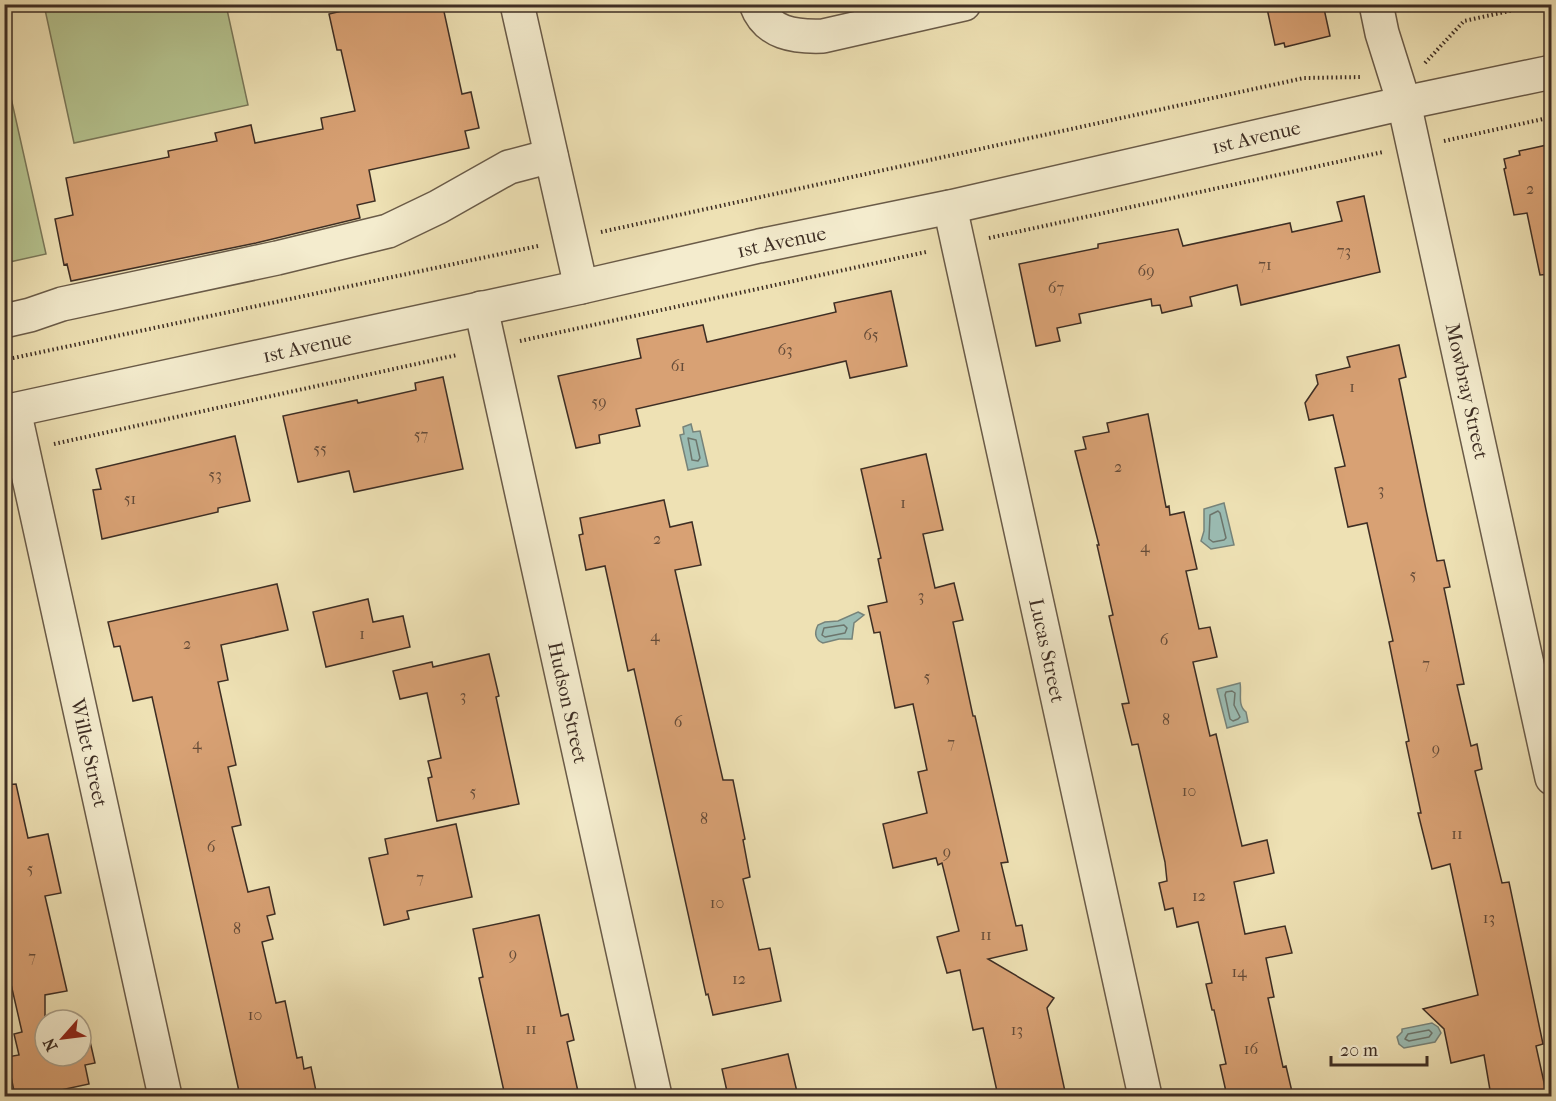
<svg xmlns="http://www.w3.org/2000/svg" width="1556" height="1101" viewBox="0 0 1556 1101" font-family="'IM FELL French Canon',serif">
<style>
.green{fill:#b5c38f;stroke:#7a785a;stroke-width:1.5}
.water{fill:#9bbcb3;stroke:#76837a;stroke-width:1.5}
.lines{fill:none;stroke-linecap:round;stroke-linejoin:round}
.shore{stroke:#6c756c;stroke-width:1.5}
.building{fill:#d8a174;stroke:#3e2e24;stroke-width:1.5}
.minor-casing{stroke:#6a5b48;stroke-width:36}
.path{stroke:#3e2e24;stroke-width:4;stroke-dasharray:1.5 3;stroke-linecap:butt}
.minor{stroke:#f4ecce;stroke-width:33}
.labels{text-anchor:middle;stroke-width:6;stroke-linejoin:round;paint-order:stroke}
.number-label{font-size:16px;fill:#644b38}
.street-label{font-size:20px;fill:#3e2e24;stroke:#f4ecce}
</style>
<rect width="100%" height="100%" fill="#eee1b4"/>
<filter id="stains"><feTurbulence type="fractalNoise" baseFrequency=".00333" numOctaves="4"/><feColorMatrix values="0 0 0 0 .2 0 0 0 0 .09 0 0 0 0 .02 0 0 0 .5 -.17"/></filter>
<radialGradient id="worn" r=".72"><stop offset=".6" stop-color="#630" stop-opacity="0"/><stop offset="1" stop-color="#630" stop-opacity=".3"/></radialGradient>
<!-- green -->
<g class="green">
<polygon points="44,5 226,5 248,105 74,143"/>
<polygon points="7,80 46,254 5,263 4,81"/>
</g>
<!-- water -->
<g class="water">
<polygon points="691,424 693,432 700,431 708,466 688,470 680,435 684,434 683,427"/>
<polygon points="1224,503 1234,545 1211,549 1201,541 1204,531 1204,509"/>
<path d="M 858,612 L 864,615 L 854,623 L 852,639 L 839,639 L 823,643 C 815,640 814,633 818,625 L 825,622 L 838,621 Z"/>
<path d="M 1240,683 C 1242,693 1237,705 1246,712 L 1248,722 L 1227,728 L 1217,689 Z"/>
<polygon points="1432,1023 1438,1027 1441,1033 1435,1042 1404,1048 1399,1044 1397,1037 1402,1032 1402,1029"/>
</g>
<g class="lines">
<!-- shore -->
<g class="shore">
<polygon points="688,438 696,440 700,458 698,461 692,460"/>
<polygon points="1218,511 1220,513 1226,538 1224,540 1213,542 1209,539 1210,515"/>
<polygon points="844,625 847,628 845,633 825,637 822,635 824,628"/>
<polygon points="1232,691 1235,693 1234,705 1240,717 1238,719 1233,721 1230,719 1225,695 1226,692"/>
<polygon points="1429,1030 1432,1033 1429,1037 1409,1041 1405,1039 1408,1034"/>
</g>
</g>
<!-- building -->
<g class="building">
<polygon points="354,4 425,4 426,10 443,7 462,94 471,92 479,128 465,131 469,148 369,170 375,201 357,205 360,218 256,243 71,281 67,264 64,265 55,219 73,215 66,178 169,157 168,151 217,141 215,133 251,125 255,143 323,129 321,118 355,111 341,50 337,50 329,14 355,8"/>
<polygon points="1266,4 1323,4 1330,36 1285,47 1284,43 1275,45"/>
<polygon points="1547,145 1551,164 1551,274 1540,275 1527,213 1514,215 1504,169 1506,168 1504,159 1520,155 1519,151"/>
<polygon points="1364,196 1380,272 1241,305 1237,285 1190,297 1192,306 1162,313 1160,305 1152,306 1151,299 1079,314 1081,323 1057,328 1060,341 1036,346 1019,264 1098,248 1098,244 1178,229 1183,246 1290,223 1292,232 1342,221 1337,202"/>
<polygon points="891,291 907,366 850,378 846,361 636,409 640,426 599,435 600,443 576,448 558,376 641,358 637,339 703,325 707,342 836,312 834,303"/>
<polygon points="1399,345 1406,377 1399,379 1426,510 1437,561 1444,560 1450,587 1444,588 1464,684 1457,685 1471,746 1477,744 1482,769 1475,771 1502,883 1509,882 1543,1044 1536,1046 1547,1096 1491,1096 1484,1055 1451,1063 1444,1029 1423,1009 1478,995 1450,864 1432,869 1418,813 1421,813 1406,742 1409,741 1389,642 1393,641 1367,523 1348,527 1335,468 1345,466 1333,415 1309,420 1305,403 1318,384 1316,375 1350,367 1347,357"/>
<polygon points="443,377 463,469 354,492 349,471 298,482 283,416 357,400 358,403 416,390 415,383"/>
<polygon points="1148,414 1166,507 1169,506 1170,515 1184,512 1197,569 1186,571 1199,629 1210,627 1217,657 1193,662 1210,736 1216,734 1242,846 1267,840 1274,873 1234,882 1245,934 1285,926 1292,953 1266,958 1274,997 1268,998 1283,1067 1286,1066 1293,1096 1227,1096 1220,1065 1226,1064 1214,1010 1212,1010 1206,984 1212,983 1198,922 1177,927 1173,908 1165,910 1159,883 1167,881 1165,862 1138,744 1132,745 1122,704 1129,703 1109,616 1113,615 1097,545 1099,545 1075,451 1086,449 1083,437 1109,432 1107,423"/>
<polygon points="235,436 250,501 218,508 218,512 102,539 93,490 101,489 96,469"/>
<polygon points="926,454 943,530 923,534 935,588 954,583 963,620 953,622 973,716 975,716 1008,862 1001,863 1016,926 1022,925 1027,950 988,959 1054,998 1047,1008 1066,1096 998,1096 983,1028 973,1030 960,970 947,973 937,937 959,931 942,863 938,865 936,858 893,868 883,824 927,813 918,772 927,770 913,704 895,708 880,632 874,633 868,606 887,602 878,559 881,558 861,469"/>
<polygon points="664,500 670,527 692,522 701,565 675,570 723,780 733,780 745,839 743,840 750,877 743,879 759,950 770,948 781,1001 713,1015 708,994 706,995 634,669 628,671 605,566 586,570 579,535 583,534 580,518"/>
<polygon points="277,584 288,630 221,645 228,680 218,682 236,765 228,767 241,825 232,827 248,892 269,887 275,914 267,916 273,939 262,942 276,1003 285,1001 297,1058 302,1057 304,1069 311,1067 317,1096 240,1096 152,697 133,701 120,646 114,647 108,622"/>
<polygon points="368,599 373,622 403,616 410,647 326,667 313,612"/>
<polygon points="489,654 499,696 496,697 519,804 437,821 428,778 432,777 428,761 441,758 427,693 400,699 393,671 432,662 433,667"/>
<polygon points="16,784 28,838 48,834 61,893 45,896 67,991 45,995 45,1056 81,1056 81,1039 89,1037 95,1063 85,1065 89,1084 33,1096 15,1096 7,1057 19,1055 14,1034 22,1032 8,971 4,971 4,785"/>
<polygon points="456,824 472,897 407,911 409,919 384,925 369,858 388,854 385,839"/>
<polygon points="539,915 561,1016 568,1014 574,1040 567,1042 579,1096 505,1096 479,978 483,977 473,929"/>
<polygon points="788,1054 798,1096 728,1096 722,1069"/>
</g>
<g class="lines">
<!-- minor casing -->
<g class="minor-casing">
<g id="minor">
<polyline points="517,4 581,287"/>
<path d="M 756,4 C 767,34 795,37 823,36 L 964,4"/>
<path id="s1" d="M 1376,4 L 1382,33 L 1404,103 L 1552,778"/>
<path id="s2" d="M 950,207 L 1145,1096"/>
<path id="s3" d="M 481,308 L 655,1096"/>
<polyline points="4,321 30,315 62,304 277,258 388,231 438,207 509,167 551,156"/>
<path id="s4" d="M 14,410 L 165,1096"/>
<path id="s5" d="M 4,412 L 581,287 L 759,246 L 950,207 L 1404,103 L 1552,72"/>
</g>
</g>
<!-- path -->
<g class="path">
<polyline points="1425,63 1464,21 1541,4"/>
<polyline points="1444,141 1552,117"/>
<polyline points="601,232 1304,78 1362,77"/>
<polyline points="989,238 1383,152"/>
<polyline points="520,341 926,252"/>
<polyline points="4,360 538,246"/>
<polyline points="54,444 457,355"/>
</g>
<!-- minor -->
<use href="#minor" class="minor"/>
</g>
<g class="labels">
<!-- number labels -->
<g class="number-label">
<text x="1530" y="194">2</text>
<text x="1344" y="256">73</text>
<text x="1265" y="270">71</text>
<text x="1146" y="276">69</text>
<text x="1056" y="293">67</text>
<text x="871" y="340">65</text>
<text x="785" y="355">63</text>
<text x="678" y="371">61</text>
<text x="1352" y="392">1</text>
<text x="599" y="407">59</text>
<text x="421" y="440">57</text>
<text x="320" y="454">55</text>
<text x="1118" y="472">2</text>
<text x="215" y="480">53</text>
<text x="1381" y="495">3</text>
<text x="130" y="504">51</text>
<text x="903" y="508">1</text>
<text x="657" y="544">2</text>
<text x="1145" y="552">4</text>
<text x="1413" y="580">5</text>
<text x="921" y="601">3</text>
<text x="362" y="639">1</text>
<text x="655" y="641">4</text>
<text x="1164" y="645">6</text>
<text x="187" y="649">2</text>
<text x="1426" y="669">7</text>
<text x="927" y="682">5</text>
<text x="463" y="701">3</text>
<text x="1166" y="725">8</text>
<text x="678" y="727">6</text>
<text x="951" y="748">7</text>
<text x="197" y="749">4</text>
<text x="1436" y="754">9</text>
<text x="1189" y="796">10</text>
<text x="473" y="797">5</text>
<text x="704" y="824">8</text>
<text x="1457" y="839">11</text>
<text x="211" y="852">6</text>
<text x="947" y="857">9</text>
<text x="30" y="874">5</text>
<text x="420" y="883">7</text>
<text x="1199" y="901">12</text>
<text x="717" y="908">10</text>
<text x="1489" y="923">13</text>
<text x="237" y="934">8</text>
<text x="986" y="940">11</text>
<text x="513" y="959">9</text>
<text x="32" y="962">7</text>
<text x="1239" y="977">14</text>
<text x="739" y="984">12</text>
<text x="255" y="1020">10</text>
<text x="531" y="1034">11</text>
<text x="1017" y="1035">13</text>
<text x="1251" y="1054">16</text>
</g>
<!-- street labels -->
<g class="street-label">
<text dy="7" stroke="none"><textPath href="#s5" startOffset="1282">1st Avenue</textPath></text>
<text dy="7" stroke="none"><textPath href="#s5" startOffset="796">1st Avenue</textPath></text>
<text dy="7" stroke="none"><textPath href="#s5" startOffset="310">1st Avenue</textPath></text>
<text dy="7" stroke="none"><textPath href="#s1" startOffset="398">Mowbray Street</textPath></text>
<text dy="7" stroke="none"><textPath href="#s2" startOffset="454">Lucas Street</textPath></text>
<text dy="7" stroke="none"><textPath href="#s3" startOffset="404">Hudson Street</textPath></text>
<text dy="7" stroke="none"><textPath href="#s4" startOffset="351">Willet Street</textPath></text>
</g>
</g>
<!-- margin -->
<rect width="1556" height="1101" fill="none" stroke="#eee1b4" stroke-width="24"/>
<rect x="6" y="6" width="1544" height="1089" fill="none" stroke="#3e2e24" stroke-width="3"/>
<rect x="12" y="12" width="1532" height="1077" fill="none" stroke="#3e2e24" stroke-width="1.5"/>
<!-- north arrow -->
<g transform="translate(63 1038) rotate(242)"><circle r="28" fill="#f4ecce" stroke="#aba08a" stroke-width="1.5"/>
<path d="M0-4.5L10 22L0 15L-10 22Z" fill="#8f2418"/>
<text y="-9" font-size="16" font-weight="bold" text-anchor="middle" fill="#3e2e24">N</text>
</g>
<!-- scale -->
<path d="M1331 1056v9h96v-9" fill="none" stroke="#3e2e24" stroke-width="3"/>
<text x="1340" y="1056" font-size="18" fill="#3e2e24" stroke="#f4ecce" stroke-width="4.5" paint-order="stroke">20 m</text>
<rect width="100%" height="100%" filter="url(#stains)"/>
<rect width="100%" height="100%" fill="url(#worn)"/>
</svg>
